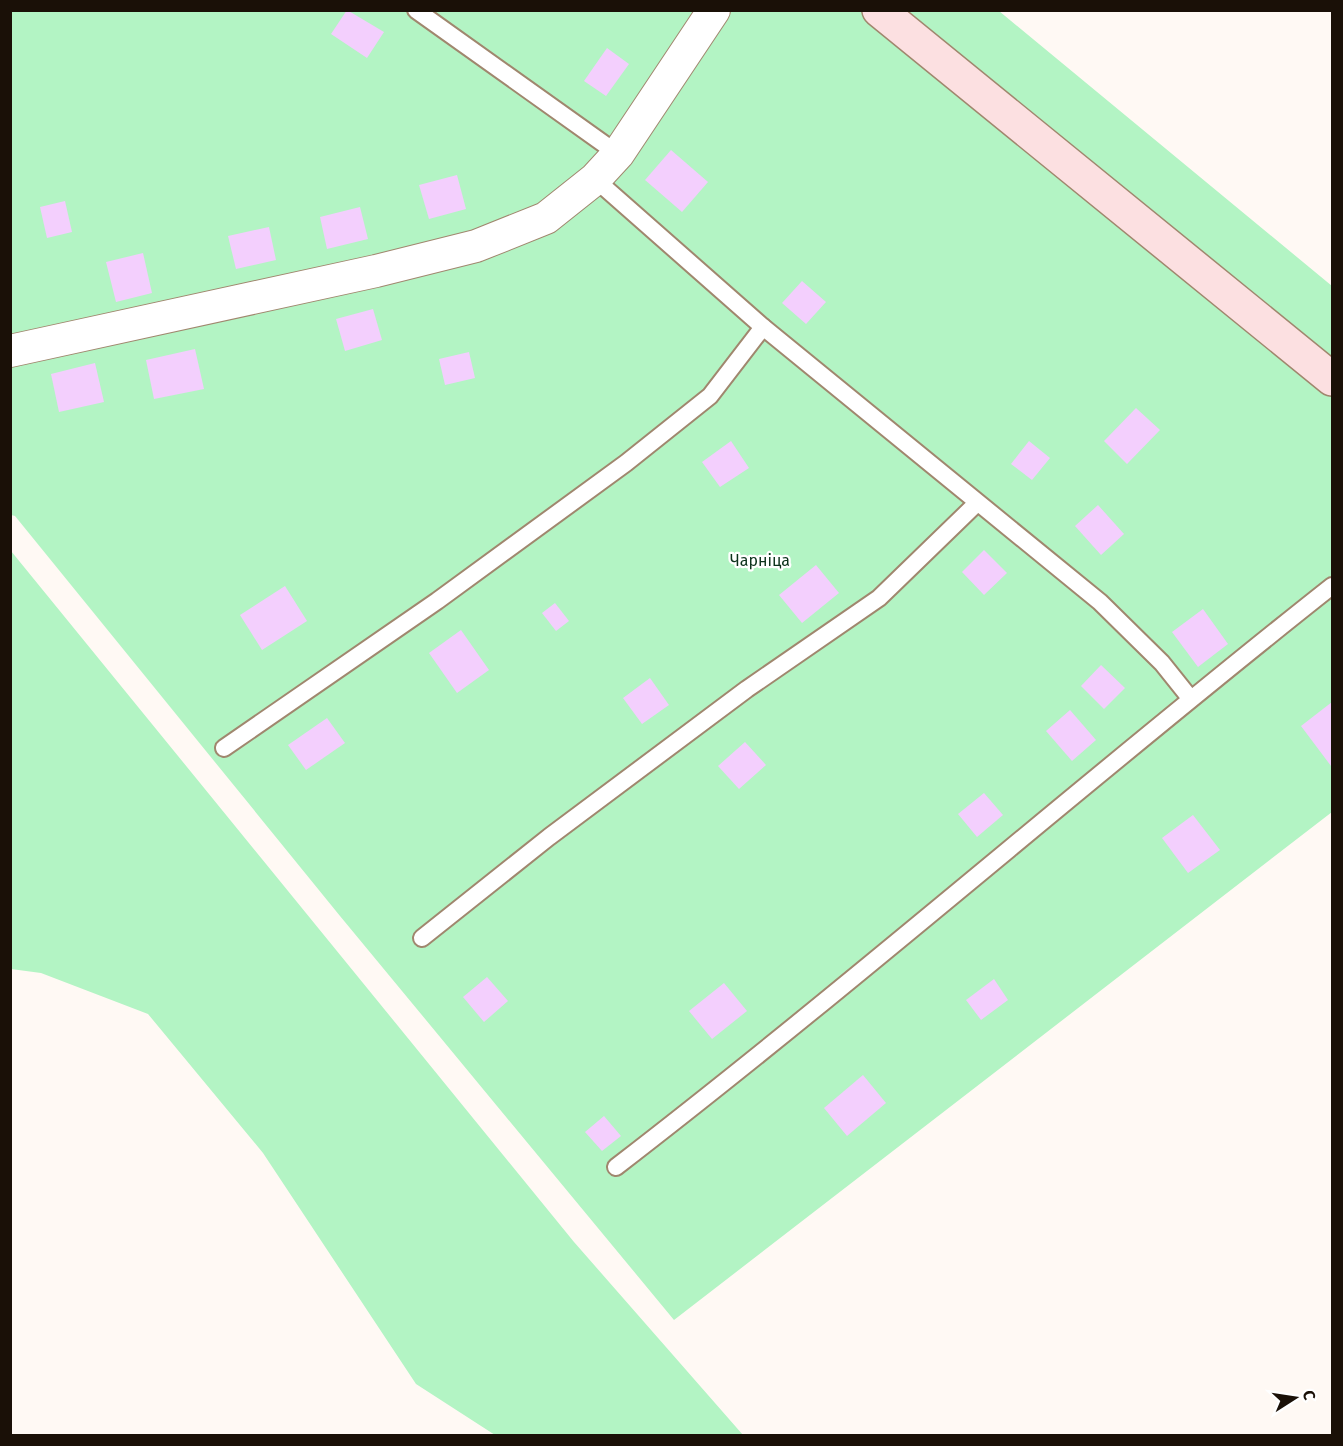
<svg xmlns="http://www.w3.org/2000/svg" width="1343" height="1446" viewBox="0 0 1343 1446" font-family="'Fira Sans',sans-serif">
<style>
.green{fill:#b3f4c4}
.building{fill:#f3cffd}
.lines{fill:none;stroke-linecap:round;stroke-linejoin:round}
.service-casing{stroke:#a0876e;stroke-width:20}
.minor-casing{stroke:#a0876e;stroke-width:34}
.secondary-casing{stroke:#a0876e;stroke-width:36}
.service{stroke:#fff;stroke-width:16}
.minor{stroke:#fff;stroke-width:32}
.secondary{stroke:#fce0e1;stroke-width:33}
.labels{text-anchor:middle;stroke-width:4.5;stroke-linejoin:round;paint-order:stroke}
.park-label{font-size:16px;fill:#0c321b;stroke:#fff}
</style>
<rect width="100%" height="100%" fill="#fff9f4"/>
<!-- green -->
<g class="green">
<polygon points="10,11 999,11 1332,286 1332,812 674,1320 340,916 15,516 11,515"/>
<polygon points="11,551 574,1242 743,1435 495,1435 416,1384 263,1153 148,1014 41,973 11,969"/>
</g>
<!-- building -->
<g class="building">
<polygon points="347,10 384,32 367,58 331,34"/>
<polygon points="607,48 629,64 606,96 584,81"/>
<polygon points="671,150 708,182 682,212 645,180"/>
<polygon points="457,175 466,209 429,219 419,185"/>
<polygon points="65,201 72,232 47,238 40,207"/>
<polygon points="360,207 368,239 327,249 320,217"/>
<polygon points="269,227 276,260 236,269 228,236"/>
<polygon points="143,253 152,293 116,302 106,262"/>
<polygon points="802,281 826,302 806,324 782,303"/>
<polygon points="373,309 382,340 345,351 336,319"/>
<polygon points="195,349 204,389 154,399 146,360"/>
<polygon points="469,352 475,378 445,385 439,359"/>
<polygon points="95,363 104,402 59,412 51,374"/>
<polygon points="1136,408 1160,430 1127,464 1104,441"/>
<polygon points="731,441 749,468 720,487 702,462"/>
<polygon points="1029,441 1050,458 1032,480 1011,464"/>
<polygon points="1098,505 1124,534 1101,555 1075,526"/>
<polygon points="984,550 1007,573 984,595 962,572"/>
<polygon points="816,565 839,593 802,623 779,595"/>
<polygon points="285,586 307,621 262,650 240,615"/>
<polygon points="555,603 569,621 556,631 542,613"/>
<polygon points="1203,609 1228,644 1198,667 1172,632"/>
<polygon points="461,630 489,670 457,693 429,653"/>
<polygon points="1101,665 1125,688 1104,709 1081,686"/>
<polygon points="650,678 669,705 642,724 623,698"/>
<polygon points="1332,702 1332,765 1331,766 1301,726"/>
<polygon points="1070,710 1096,740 1072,761 1046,731"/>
<polygon points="327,718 345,743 306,770 288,745"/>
<polygon points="745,742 766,765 739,789 718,766"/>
<polygon points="984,793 1003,815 977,837 958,814"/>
<polygon points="1193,815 1220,850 1188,873 1162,838"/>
<polygon points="487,977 508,1001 484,1022 463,997"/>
<polygon points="994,979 1008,1000 981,1020 966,1000"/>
<polygon points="724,983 747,1011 712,1039 689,1011"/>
<polygon points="863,1075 886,1103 847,1136 824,1108"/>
<polygon points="604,1116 621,1136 602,1151 585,1132"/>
</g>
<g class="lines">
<!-- service casing -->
<g class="service-casing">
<g id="service">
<polyline points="416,10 618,154"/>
<polyline points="595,179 763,327 1100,602 1162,663 1190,698"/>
<polyline points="224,748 437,601 626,463 710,396 763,327"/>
<polyline points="422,938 549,837 747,689 879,598 977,503"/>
<path d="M 616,1167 C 860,979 1091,776 1332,586"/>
</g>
</g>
<!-- minor casing -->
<g class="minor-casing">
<polyline id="minor" points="10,351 376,271 476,246 546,218 595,179 618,154 714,10"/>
</g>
<!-- secondary casing -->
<g class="secondary-casing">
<polyline id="secondary" points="879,10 1332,379"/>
</g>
<!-- service -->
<use href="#service" class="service"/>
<!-- minor -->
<use href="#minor" class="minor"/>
<!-- secondary -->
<use href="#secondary" class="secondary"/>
</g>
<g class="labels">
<!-- park labels -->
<g class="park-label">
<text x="760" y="566">Чарніца</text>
</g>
</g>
<!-- border -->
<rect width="1343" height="1446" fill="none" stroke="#1a1007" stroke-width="24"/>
<!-- north arrow -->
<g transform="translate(1295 1398) rotate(78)" stroke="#ffffff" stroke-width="4.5" paint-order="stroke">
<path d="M0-4.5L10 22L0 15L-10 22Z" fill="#1a1007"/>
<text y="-9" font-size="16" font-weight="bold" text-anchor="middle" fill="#1a1007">С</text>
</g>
</svg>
